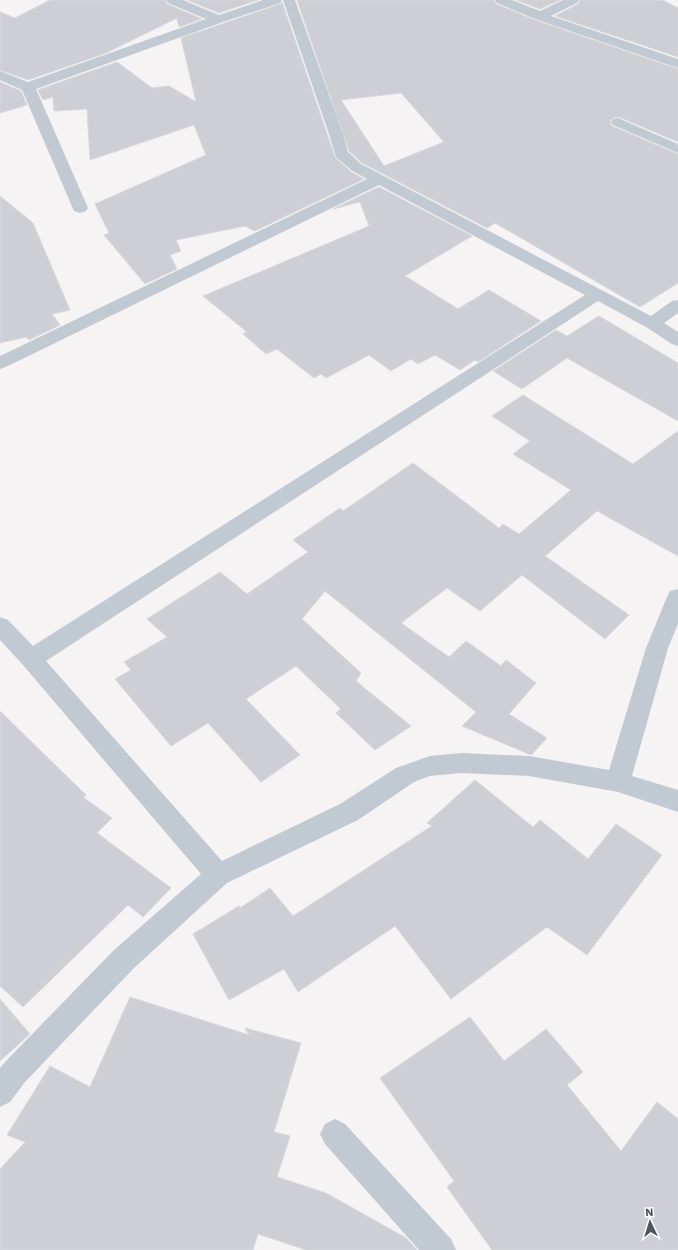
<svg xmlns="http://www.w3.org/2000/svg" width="678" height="1250" viewBox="0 0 678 1250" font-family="'Work Sans',sans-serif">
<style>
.building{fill:#cdcfd5;stroke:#d7d9de;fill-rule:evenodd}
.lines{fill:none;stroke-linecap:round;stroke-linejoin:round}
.minor{fill:#c1cad2;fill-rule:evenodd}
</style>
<rect width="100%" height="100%" fill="#f5f3f3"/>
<!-- building -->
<g class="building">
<polygon points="50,0 165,0 167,4 202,19 179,27 177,18 106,53 28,80 0,70 0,12 15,18"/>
<polygon points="187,0 258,0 219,13"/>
<path d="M 297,0 L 494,0 L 496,4 L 535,20 L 678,69 L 678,142 L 619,117 L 613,118 L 610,121 L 612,126 L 678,154 L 678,283 L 640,307 L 495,223 L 487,228 L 362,163 L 349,151 ZM 401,93 L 444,142 L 384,166 L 341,100 Z"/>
<polygon points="516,0 560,0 540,9"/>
<polygon points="580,0 663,0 678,8 678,57 555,16 578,4"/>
<polygon points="282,2 335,157 350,171 364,179 257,230 254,231 245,226 176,240 181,251 170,255 177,269 145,284 104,235 109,233 95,204 206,155 194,125 90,160 87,109 54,111 53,97 43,100 38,90 117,62 152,88 169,86 196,102 181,38 280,4"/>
<polygon points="0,82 21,91 27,105 0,113"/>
<polygon points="379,187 472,236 405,276 458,309 489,290 541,321 478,362 475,360 460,370 435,355 418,364 411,359 391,371 369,355 326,378 321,374 314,378 277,349 266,354 243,334 247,332 203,296 369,226 360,202 333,209"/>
<polygon points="0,196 33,223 70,310 52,314 60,325 29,340 26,337 0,343"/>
<polygon points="599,316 678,363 678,421 567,358 522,389 493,371 556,330 567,336"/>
<polygon points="523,395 633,464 678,431 678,556 597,511 545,556 629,615 605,639 522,575 480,611 447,588 401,623 449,657 466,641 501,666 506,660 536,683 509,714 547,738 531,755 462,726 476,712 325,591 302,619 361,673 356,681 411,726 375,750 336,713 341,709 296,666 246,699 300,755 261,782 208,723 171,746 115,679 131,670 124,662 167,637 147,619 220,572 247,594 308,552 293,540 340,508 343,511 413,463 499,528 503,524 519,534 571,490 513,454 530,441 492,416"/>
<polygon points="0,711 86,795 83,797 112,818 97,833 171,888 143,917 128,905 23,1007 0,986"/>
<polygon points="475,780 533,827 540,820 588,859 616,824 662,855 587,955 547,927 451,999 395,926 298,992 284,969 229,1000 193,934 239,906 240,908 270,888 293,916 432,826 427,823"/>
<polygon points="130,997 249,1035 245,1028 301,1043 274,1132 290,1136 277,1177 326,1193 406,1238 417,1250 306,1250 258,1234 253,1250 0,1250 0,1169 25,1142 7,1135 50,1066 90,1087"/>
<polygon points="0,999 30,1034 0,1061"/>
<polygon points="470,1017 504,1061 546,1029 583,1072 567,1085 621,1151 657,1102 678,1119 678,1250 492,1250 447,1187 454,1181 380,1078"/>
</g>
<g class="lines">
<!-- minor -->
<g class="minor">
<polygon points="166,0 183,0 219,15 263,0 282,0 280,3 223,22 36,89 88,208 86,211 80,213 74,211 22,90 0,80 0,71 28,82 206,19 168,3"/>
<polygon points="283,0 295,0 343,134 348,152 361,164 651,316 672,301 678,300 678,313 664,323 678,332 678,346 672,344 646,327 598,301 46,661 222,861 340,804 396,768 430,756 461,753 529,756 609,770 646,648 667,597 670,591 678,589 678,624 668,648 632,776 678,790 678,812 618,792 529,776 461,773 430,776 414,782 358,820 227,883 134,968 25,1082 10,1102 0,1107 0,1068 5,1062 114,950 201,874 23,665 0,640 0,617 8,620 33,646 585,295 379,185 6,367 0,369 0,356 367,179 351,170 336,157 329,134"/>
<polygon points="495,0 512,0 540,11 563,0 579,0 577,3 551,16 678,59 678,68 535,19 497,3"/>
<polygon points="618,118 678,144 678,153 613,125 611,122 613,119"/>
<polygon points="335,1119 345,1124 451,1239 456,1250 419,1250 325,1144 320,1134 325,1124"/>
</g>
</g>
<!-- north arrow -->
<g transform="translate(650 1222) rotate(356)" stroke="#ffffff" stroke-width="3" paint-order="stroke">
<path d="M0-3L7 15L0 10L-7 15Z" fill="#4a5661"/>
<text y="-6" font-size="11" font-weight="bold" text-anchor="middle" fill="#4a5661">N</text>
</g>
</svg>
